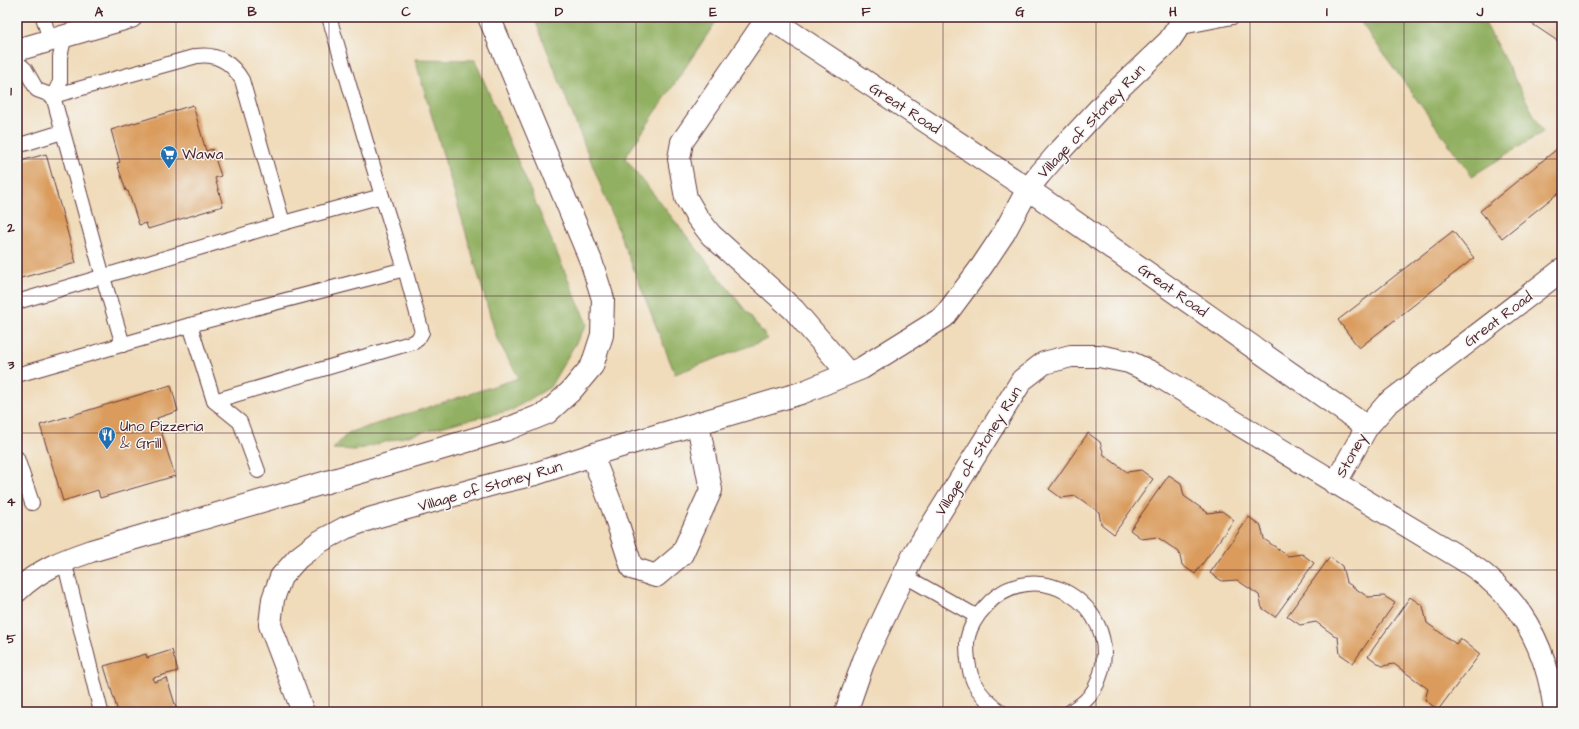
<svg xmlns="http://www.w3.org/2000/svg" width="1579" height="729" viewBox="0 0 1579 729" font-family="'Architects Daughter',sans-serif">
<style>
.forest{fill:#92b062;stroke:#6e6846}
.building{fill:#da9b5c}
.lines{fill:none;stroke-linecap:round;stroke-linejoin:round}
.lane-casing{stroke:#633b40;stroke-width:16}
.street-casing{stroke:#633b40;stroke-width:24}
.secondary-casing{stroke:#633b40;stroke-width:24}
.highway-casing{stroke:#633b40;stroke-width:24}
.lane{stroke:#fff;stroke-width:14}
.street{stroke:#fff;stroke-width:22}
.secondary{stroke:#fff;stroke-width:22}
.highway{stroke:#fff;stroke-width:22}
.grid{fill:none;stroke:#4a1f2b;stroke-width:1;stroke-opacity:0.55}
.labels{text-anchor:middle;stroke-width:3;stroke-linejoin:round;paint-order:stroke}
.street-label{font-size:15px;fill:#4a1f2b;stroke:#f6f6f2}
.poi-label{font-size:15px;fill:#4a1f2b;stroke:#f6f6f2;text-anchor:start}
.neatline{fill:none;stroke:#4a1f2b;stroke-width:1.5}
.grid-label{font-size:13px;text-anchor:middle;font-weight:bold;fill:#4a1f2b}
</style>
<rect width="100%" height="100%" fill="#f6f6f2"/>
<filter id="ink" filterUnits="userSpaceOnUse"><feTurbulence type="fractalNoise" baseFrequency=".025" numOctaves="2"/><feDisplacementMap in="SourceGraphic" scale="8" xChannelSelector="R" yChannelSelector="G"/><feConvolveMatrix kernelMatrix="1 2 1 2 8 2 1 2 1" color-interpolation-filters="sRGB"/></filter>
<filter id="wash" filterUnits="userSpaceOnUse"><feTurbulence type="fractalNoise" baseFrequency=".012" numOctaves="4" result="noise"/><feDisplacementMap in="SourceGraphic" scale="16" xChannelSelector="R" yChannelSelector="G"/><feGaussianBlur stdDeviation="0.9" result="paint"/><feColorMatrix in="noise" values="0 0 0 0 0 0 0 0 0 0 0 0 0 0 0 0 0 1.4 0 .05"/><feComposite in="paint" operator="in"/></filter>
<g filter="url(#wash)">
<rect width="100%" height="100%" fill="#f0dbba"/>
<!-- forest -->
<g class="forest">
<polygon points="534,17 719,17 625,158 768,339 675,374"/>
<polygon points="1357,17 1481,17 1483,19 1543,132 1472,176"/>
<polygon points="415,59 475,60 587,324 550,387 512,410 459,422 356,450 333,449 348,433 519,378 497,339"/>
</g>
<g id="blocks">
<!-- building -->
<g class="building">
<polygon points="1522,17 1562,17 1562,44"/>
<polygon points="193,105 206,151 212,149 221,176 215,178 223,206 148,229 146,223 139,225 128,191 126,191 117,163 120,162 111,130"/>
<polygon points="1562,145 1562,190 1502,238 1480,211"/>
<polygon points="46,154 76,263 17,279 17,162"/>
<polygon points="1453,231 1474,258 1359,348 1338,320"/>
<polygon points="171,385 178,411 157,418 175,476 100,498 98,490 63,501 40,425"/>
<polygon points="1088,433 1100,442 1104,455 1127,472 1141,470 1153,479 1114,534 1101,524 1099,512 1076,496 1061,498 1049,489"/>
<polygon points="1169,475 1181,483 1184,496 1208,513 1222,511 1234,520 1195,574 1182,565 1179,552 1157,537 1142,539 1130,530"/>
<polygon points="1249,517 1261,526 1264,539 1288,556 1302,554 1314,563 1275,617 1262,608 1259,595 1237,580 1222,581 1210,573"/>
<polygon points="1330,557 1342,566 1346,582 1368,597 1384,596 1395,603 1353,663 1340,654 1338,638 1316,622 1300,625 1287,616"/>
<polygon points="1410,597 1423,606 1427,623 1456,644 1460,638 1480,654 1438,710 1425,700 1428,689 1394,664 1382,666 1368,656"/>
<polygon points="172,650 178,671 153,678 154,682 167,678 177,711 173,712 118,712 104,666 146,654 147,658"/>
</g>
</g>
</g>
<g filter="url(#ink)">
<use href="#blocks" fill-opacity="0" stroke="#633b40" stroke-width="1"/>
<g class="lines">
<!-- lane casing -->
<g class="lane-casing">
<g id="lane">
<polyline points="43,17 50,40"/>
<polyline points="1177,28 1233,17"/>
<polyline points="65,35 60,57 60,82 53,96 103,277 123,345"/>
<path d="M 17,62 L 25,69 L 37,90 L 53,96 L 197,56 C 217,53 232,63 242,80 L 283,223 L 17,302"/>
<polyline points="17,146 62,132"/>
<polyline points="283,223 382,196"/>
<polyline points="190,325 214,401"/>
<polyline points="17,375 190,325 405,269"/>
<polyline points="17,458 32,503"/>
<polyline points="258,471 240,422 214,401 414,342 418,339 422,332 405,269 382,196 329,17"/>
<polyline points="64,560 101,712"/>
<polyline points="903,575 976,616"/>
<path d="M 1001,712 C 974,692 967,676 967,643 C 968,629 977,615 986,606 C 1033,552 1121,604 1101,673 C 1098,683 1093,694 1085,701 C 1081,705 1075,708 1070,712"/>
</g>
</g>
<!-- street casing -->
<g class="street-casing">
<g id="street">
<polyline points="768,17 1028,189 1367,427"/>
<polyline points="768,17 682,142 679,159 686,198 697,217 711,235 794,310 848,373"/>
<polyline points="592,455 613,509 632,568 656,576 682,554 711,490 698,424"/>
<polyline points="1335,484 1367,427 1387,404 1562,270"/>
<polyline points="303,712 270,625 273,599 281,577 298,558 319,542 345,528 372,518 501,482 535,474 601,452 801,393 862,368 944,317 982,266 1004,233 1028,189 1040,174 1059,152 1110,97 1169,41 1185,17"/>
<path d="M 846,712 L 864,660 L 914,554 L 1022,380 L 1044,363 L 1071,356 L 1099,356 L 1129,362 L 1157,375 L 1462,559 C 1471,565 1481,571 1489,579 C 1529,613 1549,660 1555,712"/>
</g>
</g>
<!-- secondary casing -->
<g class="secondary-casing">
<polyline id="secondary" points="17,50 131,17"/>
</g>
<!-- highway casing -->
<g class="highway-casing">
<path id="highway" d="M 17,591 C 40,569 62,561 91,551 L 505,430 L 547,413 L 571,391 L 592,366 L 602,335 L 603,299 L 591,261 L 489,17"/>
</g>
<!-- lane -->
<use href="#lane" class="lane"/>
<!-- street -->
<use href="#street" class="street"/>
<!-- secondary -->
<use href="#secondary" class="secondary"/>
<!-- highway -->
<use href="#highway" class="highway"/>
</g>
</g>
<!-- grid -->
<path class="grid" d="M 176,17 L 176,712M 329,17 L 329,712M 482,17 L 482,712M 636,17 L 636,712M 790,17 L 790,712M 943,17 L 943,712M 1096,17 L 1096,712M 1250,17 L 1250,712M 1404,17 L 1404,712M 17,159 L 1562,159M 17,296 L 1562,296M 17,433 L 1562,433M 17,570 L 1562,570"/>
<!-- icons -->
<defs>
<g id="supermarket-pin" transform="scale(0.9)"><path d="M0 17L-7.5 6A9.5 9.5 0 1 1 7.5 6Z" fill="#1f6fb2" stroke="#f6f6f2"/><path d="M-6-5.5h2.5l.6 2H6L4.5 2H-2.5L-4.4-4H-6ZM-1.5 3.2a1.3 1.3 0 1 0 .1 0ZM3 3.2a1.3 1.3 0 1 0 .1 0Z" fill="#fff"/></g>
<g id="restaurant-pin" transform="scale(0.9)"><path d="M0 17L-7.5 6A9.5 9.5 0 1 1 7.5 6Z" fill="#1f6fb2" stroke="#f6f6f2"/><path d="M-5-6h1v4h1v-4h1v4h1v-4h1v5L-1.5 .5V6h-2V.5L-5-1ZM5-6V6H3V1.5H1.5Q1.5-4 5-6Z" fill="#fff"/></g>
</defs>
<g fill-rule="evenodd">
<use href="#supermarket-pin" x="169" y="154"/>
<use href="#restaurant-pin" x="107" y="435"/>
</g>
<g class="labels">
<!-- street labels -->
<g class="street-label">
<text transform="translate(905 108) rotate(33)" y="5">Great Road</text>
<text transform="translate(1091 121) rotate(-47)" y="5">Village of Stoney Run</text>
<text transform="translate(1173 290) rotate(35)" y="5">Great Road</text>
<text transform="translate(1498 319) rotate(-37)" y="5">Great Road</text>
<text transform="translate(978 451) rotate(-58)" y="5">Village of Stoney Run</text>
<text transform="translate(1351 455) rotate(-61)" y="5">Stoney</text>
<text transform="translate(490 486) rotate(-16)" y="5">Village of Stoney Run</text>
</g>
<!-- poi labels -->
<g class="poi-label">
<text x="182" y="159">Wawa</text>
<text x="120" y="431">Uno Pizzeria<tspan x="120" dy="17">&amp; Grill</tspan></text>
</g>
</g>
<!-- margin -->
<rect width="1579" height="729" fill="none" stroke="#f6f6f2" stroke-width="44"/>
<rect x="22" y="22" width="1535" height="685" class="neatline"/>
<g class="grid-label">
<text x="99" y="16">A</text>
<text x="252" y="16">B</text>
<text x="406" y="16">C</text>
<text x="559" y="16">D</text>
<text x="713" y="16">E</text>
<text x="866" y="16">F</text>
<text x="1020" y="16">G</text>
<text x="1173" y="16">H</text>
<text x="1327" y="16">I</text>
<text x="1480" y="16">J</text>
<text x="11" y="95">1</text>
<text x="11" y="232">2</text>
<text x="11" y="369">3</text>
<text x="11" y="506">4</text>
<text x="11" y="643">5</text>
</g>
</svg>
